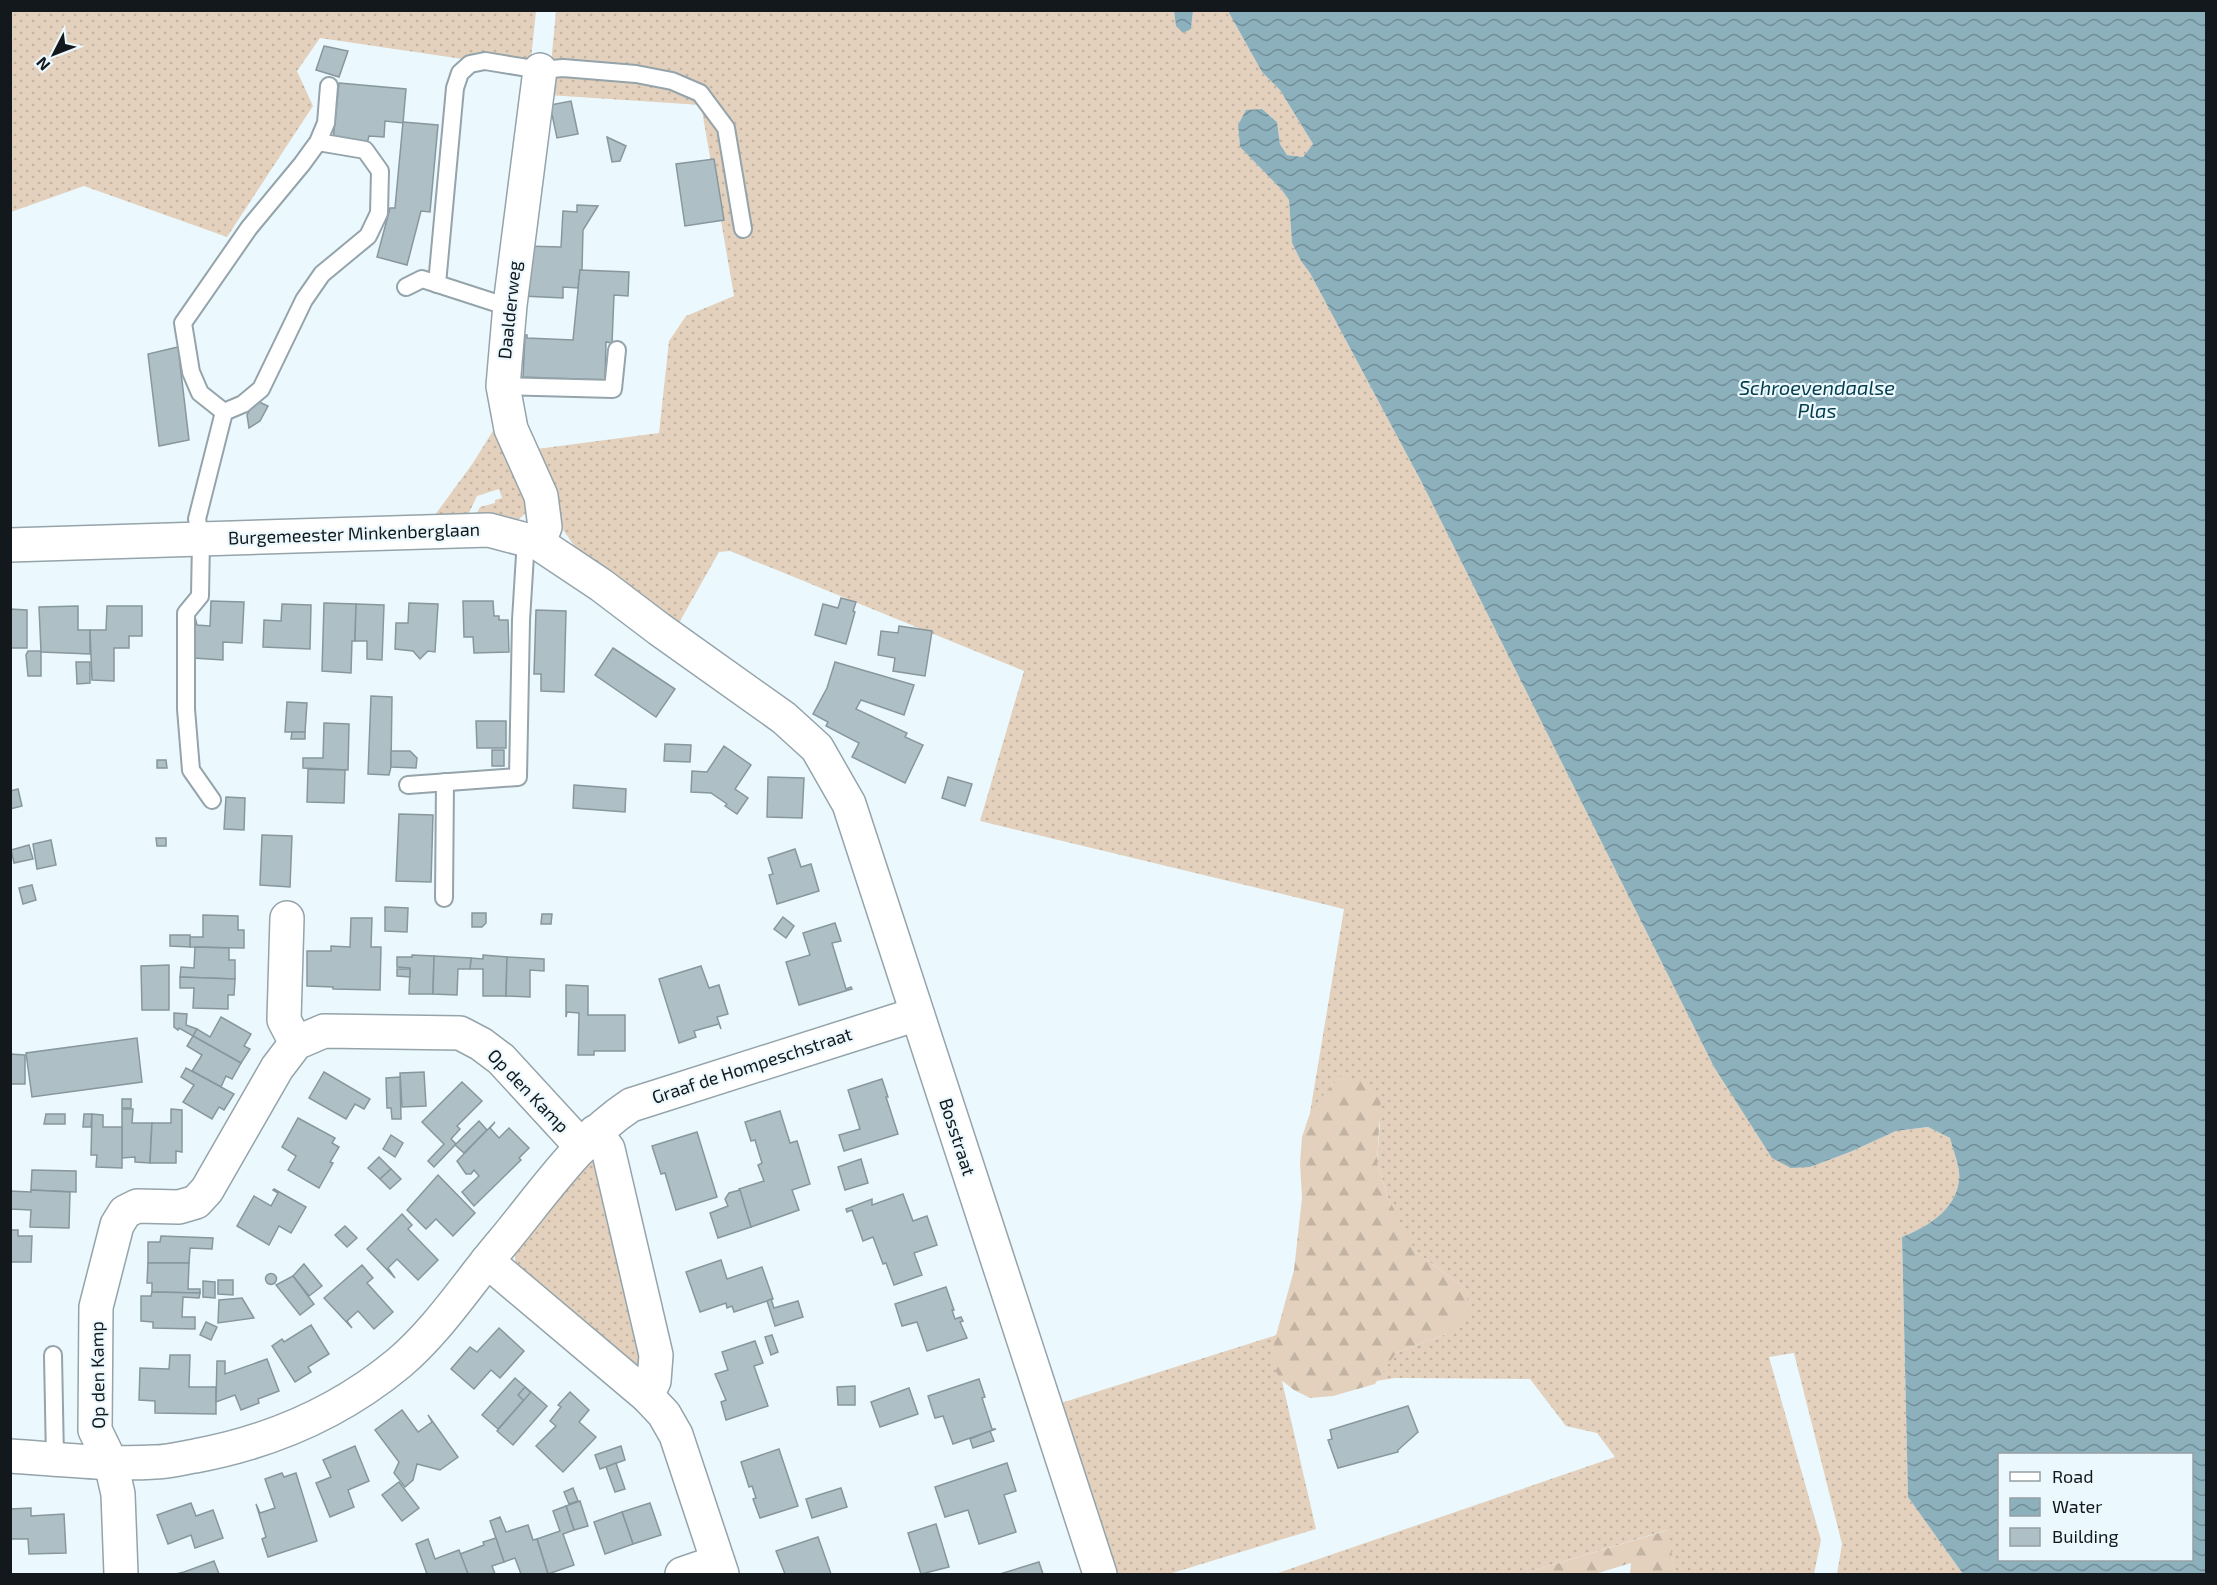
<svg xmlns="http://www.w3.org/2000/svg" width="2217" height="1585" viewBox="0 0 2217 1585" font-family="'Exo 2',sans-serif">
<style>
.grass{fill:url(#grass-dots)}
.forest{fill:url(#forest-firs)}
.water{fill:url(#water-waves);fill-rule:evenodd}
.building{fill:#aebfc5;stroke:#87979d;stroke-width:1.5}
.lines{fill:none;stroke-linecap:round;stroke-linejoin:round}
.service-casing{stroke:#94a4aa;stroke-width:20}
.minor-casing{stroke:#94a4aa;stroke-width:36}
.service{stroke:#fff;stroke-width:16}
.minor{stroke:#fff;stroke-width:33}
.labels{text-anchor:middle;stroke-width:4.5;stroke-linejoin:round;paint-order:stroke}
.street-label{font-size:18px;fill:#12181b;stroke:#ebf9fe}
.water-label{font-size:20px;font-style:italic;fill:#043b4a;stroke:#ebf9fe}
</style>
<defs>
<pattern id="grass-dots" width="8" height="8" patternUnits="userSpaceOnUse" patternTransform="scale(1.5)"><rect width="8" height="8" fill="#e3d1bd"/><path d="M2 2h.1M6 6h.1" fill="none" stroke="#c2b3a2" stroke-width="1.8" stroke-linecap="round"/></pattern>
<pattern id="forest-firs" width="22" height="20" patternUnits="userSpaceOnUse" patternTransform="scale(1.5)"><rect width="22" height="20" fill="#e3d1bd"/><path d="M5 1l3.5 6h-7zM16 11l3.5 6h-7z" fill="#c2b3a2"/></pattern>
<pattern id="water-waves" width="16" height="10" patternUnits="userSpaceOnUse" patternTransform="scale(1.5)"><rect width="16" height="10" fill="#8db0bd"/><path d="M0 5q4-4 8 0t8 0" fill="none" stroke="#728e99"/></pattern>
</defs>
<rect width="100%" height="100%" fill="#ebf9fe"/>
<!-- grass -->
<g class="grass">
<path d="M 1174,10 L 1176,26 L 1191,29 L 1193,11 L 1228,11 L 1262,72 L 1280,90 L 1313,144 L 1303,157 L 1287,155 L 1280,144 L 1277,122 L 1262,109 L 1246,111 L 1238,125 L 1240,147 L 1281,189 L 1289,200 L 1292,243 L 1301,261 L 1310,273 L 1421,481 L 1714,1067 L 1772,1158 L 1810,1167 L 1850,1152 L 1896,1131 L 1928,1127 L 1950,1138 C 1953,1151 1961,1168 1959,1180 C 1956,1210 1927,1227 1902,1237 L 1908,1497 L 1963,1574 L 1837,1574 L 1842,1544 L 1794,1353 L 1769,1357 L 1821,1540 L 1814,1574 L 1675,1574 L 1667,1530 L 1522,1574 L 1275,1574 L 1615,1457 L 1597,1433 L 1566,1426 L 1530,1379 L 1395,1378 L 1376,1381 L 1396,1353 L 1446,1334 L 1466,1289 L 1416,1252 L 1399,1224 L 1388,1198 L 1377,1162 L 1380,1123 L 1342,1076 L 1331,1086 L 1310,1113 L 1344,909 L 980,821 L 1024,671 L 730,551 L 719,552 L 679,623 L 575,547 L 559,524 L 529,450 L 659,433 L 669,341 L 686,316 L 734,296 L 701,105 L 548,95 L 556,11 Z"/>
<polygon points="11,11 536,11 530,69 320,38 297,71 313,106 227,237 84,186 11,212"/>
<path d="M 499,421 L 532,499 C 523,531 501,520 475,517 L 480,507 L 495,503 L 495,500 L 502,498 L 499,489 L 477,496 L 467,517 L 432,519 L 473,463 Z"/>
<polygon points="592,1156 605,1166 649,1354 639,1367 627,1366 515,1264 515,1254 520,1242"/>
<polygon points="1277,1335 1272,1350 1282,1381 1316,1529 1169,1574 1118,1574 1061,1403"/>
</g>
<!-- forest -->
<g class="forest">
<polygon points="1342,1076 1369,1083 1381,1096 1377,1162 1388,1198 1416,1252 1466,1289 1469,1311 1446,1334 1396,1353 1375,1384 1333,1396 1310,1398 1294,1390 1280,1379 1274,1367 1272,1350 1294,1270 1302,1198 1300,1163 1302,1137 1311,1110 1331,1086"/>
<polygon points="1668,1530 1675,1574 1630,1574 1631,1563 1595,1574 1522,1574"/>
</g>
<!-- water -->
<g class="water">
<polygon points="1174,11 1193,11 1191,29 1183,33 1176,26"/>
<path d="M 1228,11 L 2206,11 L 2206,1574 L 1963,1574 L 1908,1497 L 1902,1237 C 1927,1227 1956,1210 1959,1180 C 1961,1168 1953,1151 1950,1138 L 1928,1127 L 1896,1131 L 1850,1152 L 1810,1167 L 1791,1168 L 1772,1158 L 1714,1067 L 1421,481 L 1310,273 L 1301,261 L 1292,243 L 1289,200 L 1281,189 L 1240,147 L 1238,125 L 1246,110 L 1262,109 L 1277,122 L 1280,144 L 1287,155 L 1303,157 L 1313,144 L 1280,90 L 1262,72 ZM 2000,1454 L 2192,1454 L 2192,1560 L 2000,1560 Z"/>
</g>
<!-- building -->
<g class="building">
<polygon points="324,46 348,51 339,77 316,70"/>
<polygon points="339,83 406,89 403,123 385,121 384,137 369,136 367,144 333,141"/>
<polygon points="571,101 578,134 557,138 550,105"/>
<polygon points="403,122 438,125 430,212 421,211 407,265 377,257 390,208 395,208"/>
<polygon points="607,137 626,146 620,161 612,162"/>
<polygon points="714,159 724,220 685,226 676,164"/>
<polygon points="577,205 598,206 583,230 582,270 580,270 578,288 563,287 563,298 522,296 524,246 561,247 563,211 577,212"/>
<polygon points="580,270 629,272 628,296 614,295 612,343 606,342 605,380 523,377 525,335 527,335 527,338 573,340"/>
<polygon points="178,347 189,440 159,446 148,354"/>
<polygon points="255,400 268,406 260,421 249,428 247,415"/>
<polygon points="841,598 856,602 853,611 855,612 846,644 815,635 823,604 838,608"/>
<polygon points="211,601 244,602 242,643 223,642 223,660 193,658 195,617 197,625 210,626"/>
<polygon points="463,601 493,601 494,616 499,616 499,620 508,620 509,652 474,653 473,637 464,637"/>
<polygon points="324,603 356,604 355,641 352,641 351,673 322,671"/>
<polygon points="409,603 438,604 435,652 428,651 420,659 413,651 395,649 396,623 408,623"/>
<polygon points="282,604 311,605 310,649 263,647 264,620 281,621"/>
<polygon points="356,604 384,605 382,660 367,659 367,641 355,641"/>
<polygon points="78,606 78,630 90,630 90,654 41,652 39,607"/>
<polygon points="107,606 142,606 142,636 129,636 129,648 114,648 114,681 92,680 90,630 106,630"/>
<polygon points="10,609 27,610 27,648 10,648"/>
<polygon points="536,610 566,611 564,692 541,691 541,674 534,674"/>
<polygon points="899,626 932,631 925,676 893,671 895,658 878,655 881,631 898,633"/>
<polygon points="613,648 675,689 656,717 595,675"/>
<polygon points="28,651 41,651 41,676 28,676 26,655"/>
<polygon points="76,662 90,662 90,683 77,684"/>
<polygon points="835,662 914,685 904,715 861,700 856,709 907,733 905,737 923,745 905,783 852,757 859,743 826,726 828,722 813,714 827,688"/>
<polygon points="371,696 392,697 391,767 389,775 368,774"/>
<polygon points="287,702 307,703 305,732 285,732"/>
<polygon points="476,721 506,721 506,748 477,748"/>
<polygon points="324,723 349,724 348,770 303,768 303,758 323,758"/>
<polygon points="292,732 305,732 305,739 291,739"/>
<polygon points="665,744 691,745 690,762 664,761"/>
<polygon points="724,746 751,765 735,789 748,798 737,814 725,806 727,804 711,793 691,792 692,771 707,772"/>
<rect x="492" y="750" width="12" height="16"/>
<polygon points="391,751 410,751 417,758 416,768 391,767"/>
<polygon points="157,760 166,760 167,768 157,768"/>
<polygon points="308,769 345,770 344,803 307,802"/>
<polygon points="768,777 804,778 802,818 767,817"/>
<polygon points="948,777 972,784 965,806 942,798"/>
<polygon points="574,785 626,789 625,812 573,808"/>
<polygon points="18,789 22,806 10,809 10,791"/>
<polygon points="226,797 245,798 244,830 224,829"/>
<polygon points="399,814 433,815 431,882 396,881"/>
<polygon points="262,835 292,836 290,887 260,885"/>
<polygon points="156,838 166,838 166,846 157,846"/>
<polygon points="51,840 56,865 37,869 33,844"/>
<polygon points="29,845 33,859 14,863 11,850"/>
<polygon points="795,849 801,867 811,864 819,891 777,904 769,875 773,874 768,858"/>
<polygon points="32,885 36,900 23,904 19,888"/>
<polygon points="385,907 408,908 407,932 385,931"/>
<polygon points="472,913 486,913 486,923 482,927 472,927"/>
<polygon points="542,914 552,914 551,924 541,924"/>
<polygon points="203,915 238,916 238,930 244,930 244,948 190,947 190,937 203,937"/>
<polygon points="783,917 794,926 786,938 774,929"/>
<polygon points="351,918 372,918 371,947 381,947 380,990 333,989 333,987 307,986 307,951 331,951 331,946 350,947"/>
<polygon points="835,923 841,941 832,943 846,989 851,987 852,989 799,1005 786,962 810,955 803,933"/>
<polygon points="170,935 190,935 190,947 170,946"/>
<polygon points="195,947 229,948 229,960 235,960 235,979 180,977 181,967 194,968"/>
<polygon points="412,955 434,956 433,994 409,994 410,968 397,967 397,957 412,957"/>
<polygon points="483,955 507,957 506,996 483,996 483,969 470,969 471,958 483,959"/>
<polygon points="434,956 471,958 470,969 458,969 457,995 433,994"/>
<polygon points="507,957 544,959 544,971 530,970 530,997 506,996"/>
<polygon points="169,965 169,1010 142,1010 141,966"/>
<polygon points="701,966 709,988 719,985 728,1014 717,1017 721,1029 719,1024 694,1031 696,1037 679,1043 659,979"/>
<polygon points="397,969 410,969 410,977 397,976"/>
<polygon points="180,977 235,979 234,995 228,995 228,1009 193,1008 194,988 180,988"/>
<polygon points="566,985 588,986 588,1015 625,1015 625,1051 594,1051 594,1055 578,1055 579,1013 567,1012 566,1017"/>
<polygon points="174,1013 187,1014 186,1025 197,1029 193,1036 179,1028 178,1030 174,1027"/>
<polygon points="221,1017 251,1034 244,1046 250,1049 241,1063 193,1036 197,1029 210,1037"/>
<polygon points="193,1036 241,1063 232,1079 226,1076 221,1087 192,1071 202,1055 187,1046"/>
<polygon points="137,1038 142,1082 32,1097 26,1053"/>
<polygon points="10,1054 25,1055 25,1084 10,1084"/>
<polygon points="186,1068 234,1094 224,1110 219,1107 212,1119 183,1102 194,1085 181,1077"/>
<polygon points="324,1072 370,1099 364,1109 355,1104 346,1119 309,1098"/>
<polygon points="424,1072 426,1106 402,1107 400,1073"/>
<polygon points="400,1077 401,1119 392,1119 391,1108 387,1108 386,1078"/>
<polygon points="882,1079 888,1097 886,1097 898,1134 844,1151 839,1135 860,1129 848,1090"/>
<polygon points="462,1082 482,1101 457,1126 460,1129 451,1139 456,1144 434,1167 428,1161 444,1144 422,1122"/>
<rect x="122" y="1099" width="9" height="9"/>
<polygon points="122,1109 133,1109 132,1123 152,1123 150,1163 135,1162 135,1157 122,1158"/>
<polygon points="171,1109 182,1110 182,1152 176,1151 176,1163 150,1163 152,1123 171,1123"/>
<polygon points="780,1111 790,1143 797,1141 810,1184 792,1190 799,1210 751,1227 739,1189 764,1181 758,1165 762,1163 755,1140 751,1141 745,1122"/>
<polygon points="46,1114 65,1114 65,1124 44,1124"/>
<polygon points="84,1114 92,1114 91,1127 83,1127"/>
<polygon points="92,1114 103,1115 103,1127 122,1127 122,1168 96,1167 97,1155 91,1155"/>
<polygon points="298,1118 335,1138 332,1143 339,1147 330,1162 333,1163 319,1188 288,1170 296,1156 282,1147"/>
<polygon points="479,1121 487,1130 464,1153 455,1145"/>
<polygon points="495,1122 490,1128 499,1138 509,1128 529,1148 519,1158 521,1160 474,1206 462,1192 479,1176 474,1170 471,1174 466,1174 457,1161"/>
<polygon points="697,1132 717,1197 676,1210 665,1173 661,1174 652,1146"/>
<polygon points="391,1135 403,1143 395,1157 383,1149"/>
<polygon points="379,1157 391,1169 380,1179 368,1168"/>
<polygon points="861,1159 868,1183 845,1190 838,1167"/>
<polygon points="391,1169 401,1179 390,1189 380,1179"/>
<polygon points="32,1170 76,1171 76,1192 31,1190"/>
<polygon points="438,1175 475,1213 453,1236 436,1219 426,1229 407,1210"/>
<polygon points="274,1189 306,1207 291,1233 279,1226 269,1245 237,1226 254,1196 271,1206 278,1193 273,1190"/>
<polygon points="31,1190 70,1192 69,1228 30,1227 31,1210 10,1209 10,1191 31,1192"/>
<polygon points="740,1190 751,1227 718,1238 710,1213 728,1206 725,1199 729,1193"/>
<polygon points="903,1194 913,1221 927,1216 937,1245 914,1253 922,1275 894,1285 886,1263 883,1264 873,1237 863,1241 852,1210 847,1212 846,1209 872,1199 872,1205"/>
<polygon points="402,1214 412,1225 408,1229 438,1260 418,1280 397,1259 388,1268 395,1278 367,1249"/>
<polygon points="345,1226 357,1238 347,1247 335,1235"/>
<polygon points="10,1230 18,1230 18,1236 32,1236 31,1262 10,1262"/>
<polygon points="161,1236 213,1238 212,1249 190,1248 189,1263 148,1263 148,1242 160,1242"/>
<polygon points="721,1260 727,1279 762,1267 773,1299 734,1312 732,1306 727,1308 726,1303 700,1312 686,1272"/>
<polygon points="148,1263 189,1263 188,1289 200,1289 200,1293 152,1292 152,1283 147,1283"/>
<polygon points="304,1264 322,1286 309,1296 293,1276"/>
<polygon points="362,1265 373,1278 367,1283 393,1312 374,1329 358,1311 347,1321 352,1328 324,1298"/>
<circle cx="271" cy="1279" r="5.5"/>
<polygon points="293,1276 314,1304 300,1315 276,1285"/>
<polygon points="218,1280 233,1280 233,1295 218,1294"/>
<polygon points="203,1281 215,1282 215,1298 203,1297"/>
<polygon points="946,1287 954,1310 952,1310 955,1319 961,1317 963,1321 960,1322 967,1338 927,1351 917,1322 902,1326 895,1304"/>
<polygon points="152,1292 200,1293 199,1298 183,1297 182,1317 195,1317 195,1329 153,1328 153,1322 141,1321 141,1296 151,1296"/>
<polygon points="242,1298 254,1318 218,1323 219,1300"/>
<polygon points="771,1299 774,1308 798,1301 803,1317 775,1326 767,1301"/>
<polygon points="206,1322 217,1327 211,1340 200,1335"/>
<polygon points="311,1325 329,1354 308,1367 311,1372 295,1382 272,1346 282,1339 284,1342"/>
<polygon points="499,1328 524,1351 500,1378 491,1370 474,1389 451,1369 470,1347 477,1352"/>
<polygon points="772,1335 778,1352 771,1355 765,1337"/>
<polygon points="755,1341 763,1363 754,1366 768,1406 726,1420 721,1402 726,1400 715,1374 728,1370 722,1352"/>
<polygon points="170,1355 190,1355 189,1387 216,1387 216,1414 155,1413 155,1401 139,1400 140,1368 169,1369"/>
<polygon points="267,1359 279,1391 258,1399 259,1403 241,1410 235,1395 216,1402 217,1361 225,1361 225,1374"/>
<polygon points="515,1378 531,1392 498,1429 482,1415"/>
<polygon points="979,1379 985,1397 982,1398 992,1429 996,1429 953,1444 943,1416 935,1418 928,1396"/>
<polygon points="855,1386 855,1405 838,1405 837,1387"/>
<polygon points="525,1387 536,1398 529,1406 518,1395"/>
<polygon points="909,1388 918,1414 880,1427 871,1402"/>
<polygon points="531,1392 547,1406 513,1445 497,1431"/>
<polygon points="570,1392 589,1410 579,1422 596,1437 563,1472 536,1446 556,1426 550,1421 561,1407 558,1405"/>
<polygon points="1408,1406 1418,1432 1398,1450 1398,1452 1338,1468 1328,1440 1332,1439 1330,1430"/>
<polygon points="402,1410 418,1432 432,1422 428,1415 458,1457 440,1470 417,1464 413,1480 405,1487 394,1473 399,1462 375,1430"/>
<polygon points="990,1431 994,1441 973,1448 970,1439"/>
<polygon points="355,1446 369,1481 348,1490 354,1507 330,1517 316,1483 331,1477 323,1460"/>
<polygon points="621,1446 625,1460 600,1469 595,1455"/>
<polygon points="779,1449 798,1506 760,1518 753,1499 756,1498 752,1486 749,1487 741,1462"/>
<polygon points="616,1463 625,1489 615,1492 606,1467"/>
<polygon points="1007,1463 1016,1491 1004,1495 1016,1532 979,1544 968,1510 945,1517 935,1487"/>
<polygon points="282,1473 284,1477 296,1473 317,1541 268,1557 262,1539 266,1537 256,1504 260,1513 275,1508 265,1479"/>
<polygon points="399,1482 419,1508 402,1521 382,1495"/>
<polygon points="573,1488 578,1501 569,1504 564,1492"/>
<polygon points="841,1488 847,1507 812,1518 806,1499"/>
<polygon points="580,1501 588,1526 574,1530 566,1506"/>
<polygon points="191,1503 196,1516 213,1510 223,1538 195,1548 191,1535 168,1544 157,1515"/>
<polygon points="650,1503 661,1535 633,1544 622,1512"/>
<polygon points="566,1506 574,1530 563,1534 574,1565 548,1574 537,1539 560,1531 553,1511"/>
<polygon points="31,1508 31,1516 64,1514 66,1553 29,1554 28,1539 10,1539 10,1509"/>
<polygon points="622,1512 633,1544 605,1554 594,1522"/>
<polygon points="500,1517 506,1532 528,1525 533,1540 537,1539 548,1574 521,1574 515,1558 504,1562 490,1521"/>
<polygon points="936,1524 949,1567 921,1574 908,1533"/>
<polygon points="818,1537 831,1574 785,1574 776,1551"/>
<polygon points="496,1538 504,1562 492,1566 495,1574 468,1574 460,1554 484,1545 483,1542"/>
<polygon points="428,1539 435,1559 459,1550 468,1574 427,1574 416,1544"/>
<polygon points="214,1561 219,1574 176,1574 184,1572"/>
<polygon points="1039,1562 1043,1574 1000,1574"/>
</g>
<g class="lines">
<!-- service casing -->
<g class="service-casing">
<g id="service">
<polyline points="318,142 365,150 380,171 379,213 368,236 322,274 304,300 261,389 243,404 224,412 200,393 191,372 183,323 249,228 302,164 318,142 326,123 329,86"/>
<polyline points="437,284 455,88 460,73 470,64 485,61 540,70 563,68 636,74 672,81 700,93 726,128 743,229"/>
<polyline points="406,287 422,279 493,302 510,305"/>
<polyline points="503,386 613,389 617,350"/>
<polyline points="408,785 518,777 521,620 526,539"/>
<polyline points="212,800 191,770 186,709 186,613 200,596 201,540 197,519 224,412"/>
<polyline points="444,898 445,782"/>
<polyline points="53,1355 55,1459"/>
</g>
</g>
<!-- minor casing -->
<g class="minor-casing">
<g id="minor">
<polyline points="538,543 545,527 541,496 511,429 503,386 510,305 540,70"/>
<polyline points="10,545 489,530 538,543 601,585 659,629 784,718 817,748 849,804 1100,1574"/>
<polyline points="287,918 284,1020 296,1043"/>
<polyline points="595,1132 608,1149 656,1355 654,1381 647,1396 664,1414 676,1435 722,1574"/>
<polyline points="487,1261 647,1396"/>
<path d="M 10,1456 C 58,1459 107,1465 155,1462 C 168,1462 182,1458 195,1456 C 270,1442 340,1412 399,1363 C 439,1329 468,1283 502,1243 C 542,1195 579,1139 631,1105 L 917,1014"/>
<polyline points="121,1574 118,1494 111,1463 95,1430 96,1307 117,1225 125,1212 137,1206 179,1207 196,1202 207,1190 277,1068 296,1043 324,1031 460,1033 481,1044 501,1059 582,1147"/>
<polyline points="682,1574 717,1562"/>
</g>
</g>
<!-- service -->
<use href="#service" class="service"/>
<!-- minor -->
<use href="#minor" class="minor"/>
</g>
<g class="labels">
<!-- street labels -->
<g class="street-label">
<text transform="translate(510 310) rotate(-84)" y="6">Daalderweg</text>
<text transform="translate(354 534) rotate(-2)" y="6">Burgemeester Minkenberglaan</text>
<text transform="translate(752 1066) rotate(-18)" y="6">Graaf de Hompeschstraat</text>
<text transform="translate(528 1091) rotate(46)" y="6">Op den Kamp</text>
<text transform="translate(957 1137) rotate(72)" y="6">Bosstraat</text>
<text transform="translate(98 1375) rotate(-91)" y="6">Op den Kamp</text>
</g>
<!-- water labels -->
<g class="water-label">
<text x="1817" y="395">Schroevendaalse<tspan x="1817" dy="23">Plas</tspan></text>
</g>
</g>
<!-- border -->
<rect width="2217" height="1585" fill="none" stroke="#12181b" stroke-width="24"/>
<!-- legend -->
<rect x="1998" y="1453" width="195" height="108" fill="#ebf9fe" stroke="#949fa3" stroke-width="1.5"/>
<rect x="2010" y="1472" width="30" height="9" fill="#ffffff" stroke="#949fa3" stroke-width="1.5"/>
<text x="2052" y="1483" font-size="18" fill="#12181b">Road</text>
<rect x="2010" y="1498" width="30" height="18" fill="url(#water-waves)" stroke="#949fa3" stroke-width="1.5"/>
<text x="2052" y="1513" font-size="18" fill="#12181b">Water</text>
<rect x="2010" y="1528" width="30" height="18" fill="#aebfc5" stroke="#949fa3" stroke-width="1.5"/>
<text x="2052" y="1543" font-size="18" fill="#12181b">Building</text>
<!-- north arrow -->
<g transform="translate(54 54) rotate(228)" stroke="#ebf9fe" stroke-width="4.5" paint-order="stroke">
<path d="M0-4.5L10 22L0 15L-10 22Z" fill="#12181b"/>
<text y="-9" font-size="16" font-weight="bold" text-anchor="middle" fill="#12181b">N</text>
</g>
</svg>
